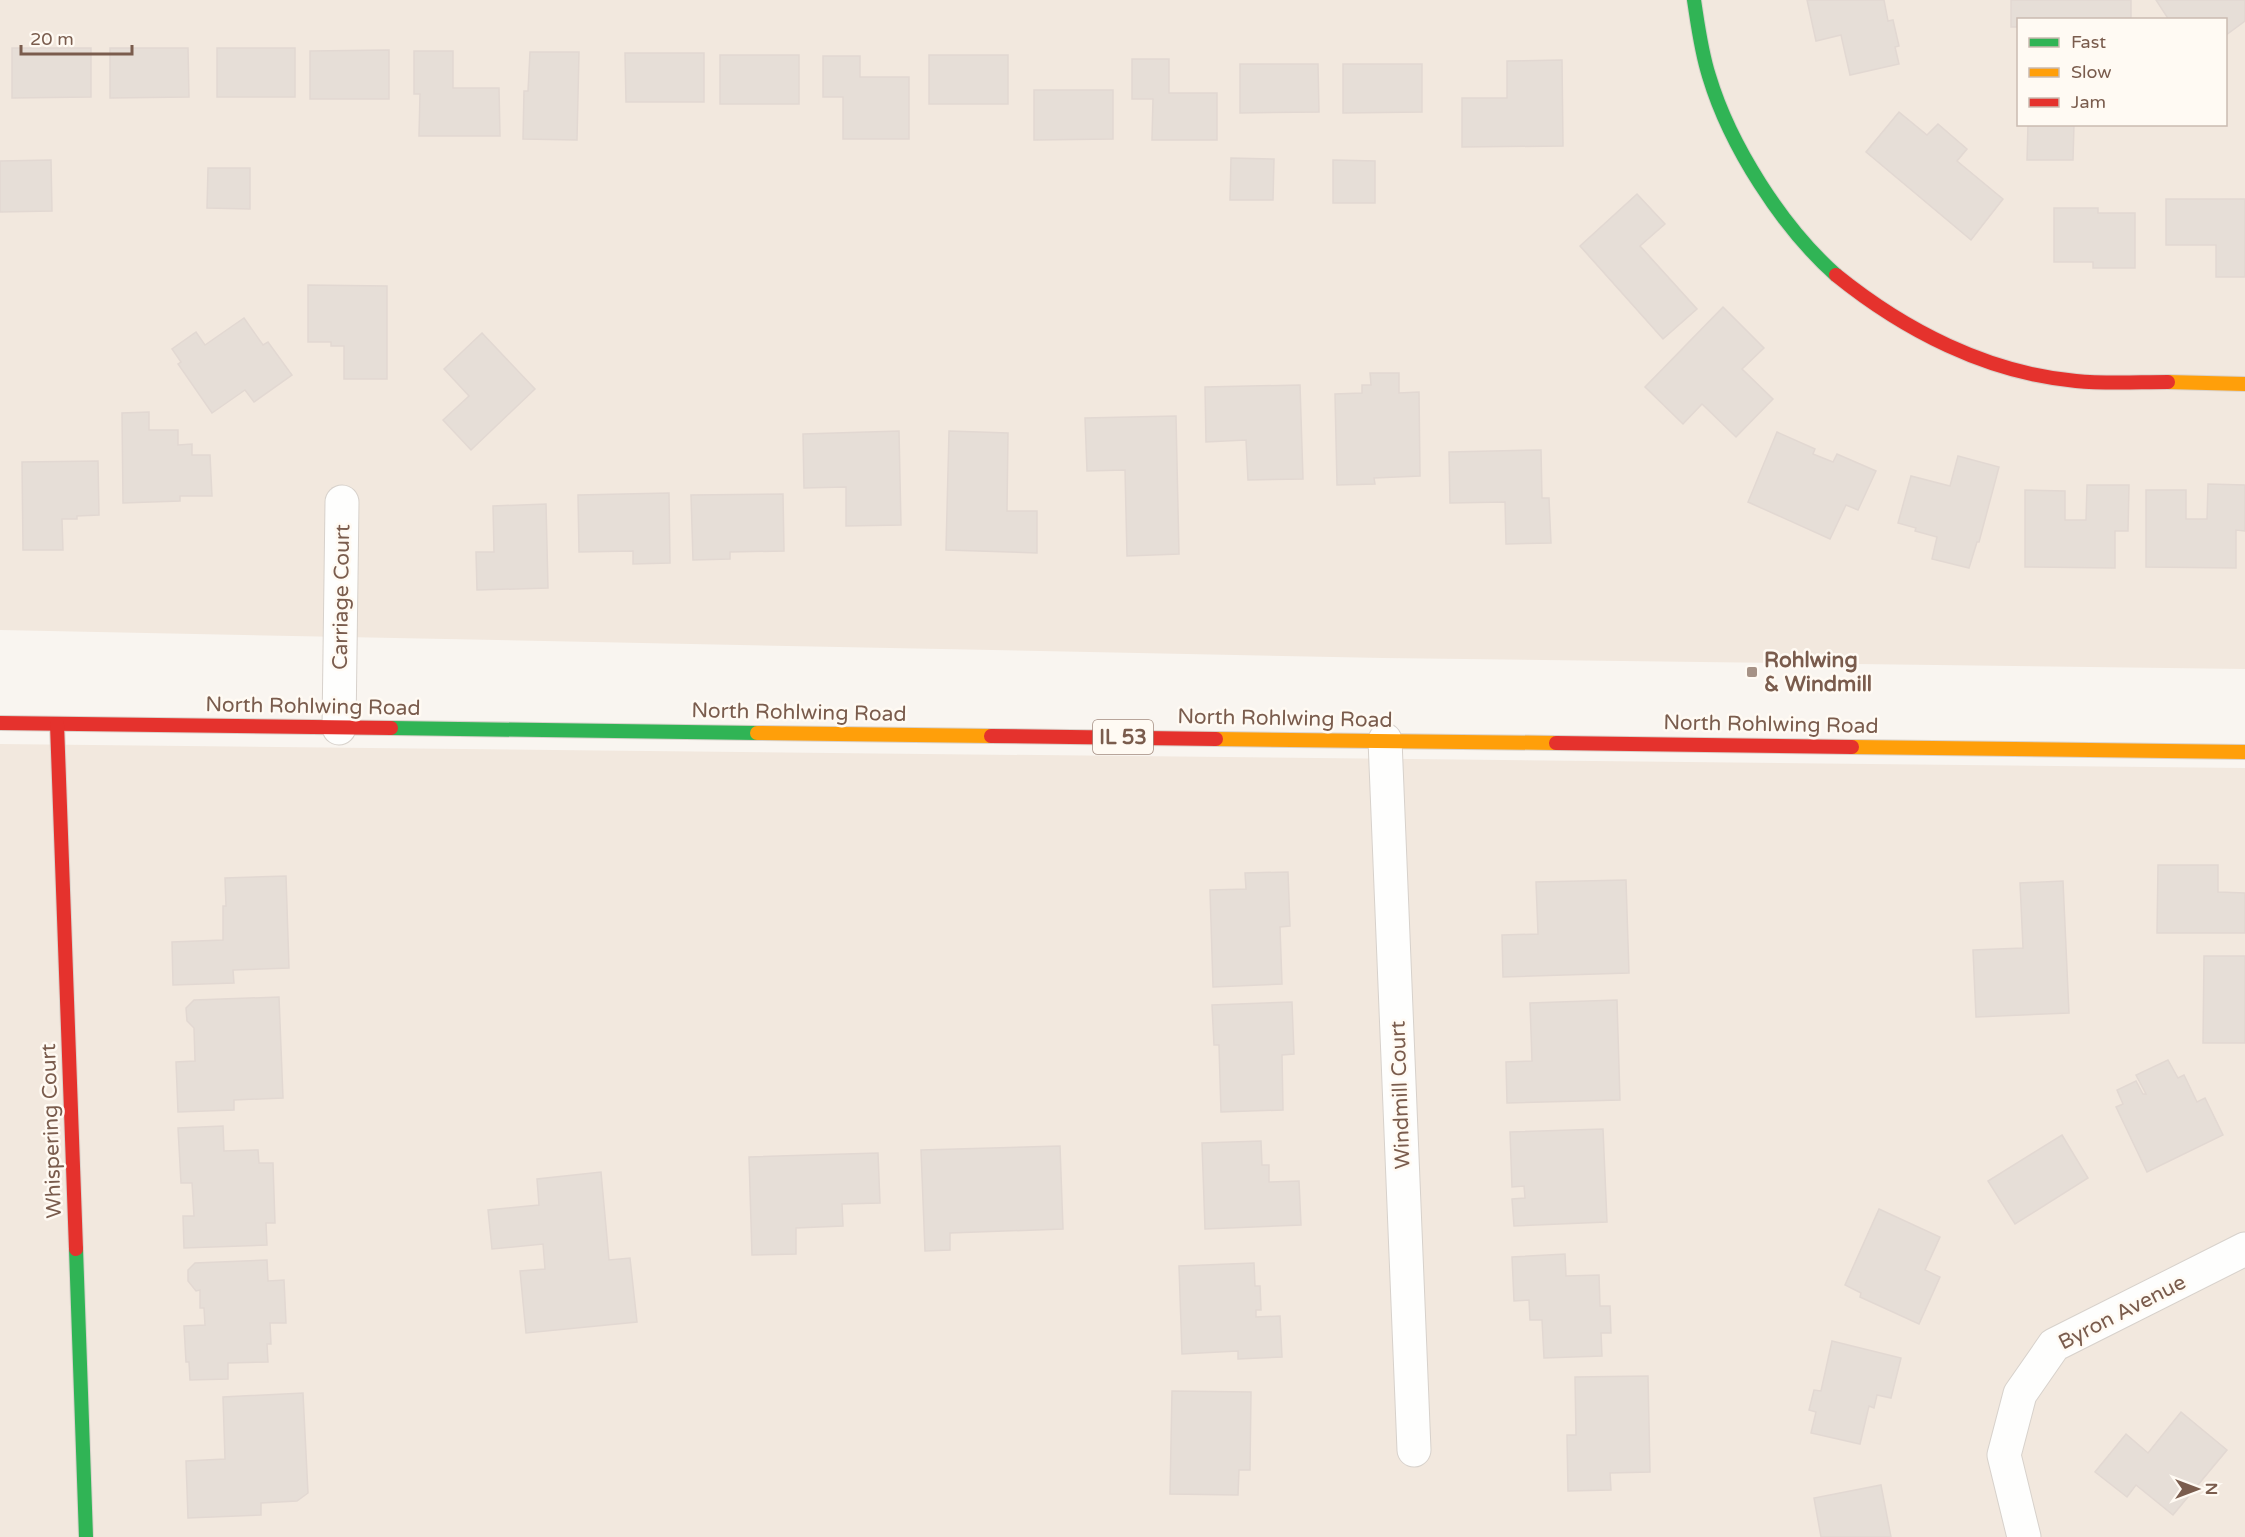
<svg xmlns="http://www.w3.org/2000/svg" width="2245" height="1537" viewBox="0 0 2245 1537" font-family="'Varela Round',sans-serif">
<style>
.residential{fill:#f2e8de;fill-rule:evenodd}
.building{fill:#e6ded7;stroke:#e2d8d2;stroke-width:1.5}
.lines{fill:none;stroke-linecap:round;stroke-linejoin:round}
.street-casing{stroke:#d7d1cb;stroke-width:35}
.fast-casing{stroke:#d9d2cb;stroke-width:16}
.slow-casing{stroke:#d9d2cb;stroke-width:16}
.jam-casing{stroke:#d9d2cb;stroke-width:16}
.street{stroke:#fefefd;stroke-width:33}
.fast{stroke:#30b455;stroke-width:14}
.slow{stroke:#ff9f0a;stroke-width:14}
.jam{stroke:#e5322d;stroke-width:14}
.poi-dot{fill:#a69286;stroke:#fffaf3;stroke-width:2}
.labels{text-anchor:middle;stroke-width:5;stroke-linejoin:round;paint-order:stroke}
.shield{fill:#fffaf3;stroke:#a28b7f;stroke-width:1.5}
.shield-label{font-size:20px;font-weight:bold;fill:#7a5c4d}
.street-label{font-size:21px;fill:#7a5c4d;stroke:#fffaf3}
.poi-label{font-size:21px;font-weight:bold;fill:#7a5c4d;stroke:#fffaf3;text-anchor:start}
</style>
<rect width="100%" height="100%" fill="#f9f5f0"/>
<!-- residential -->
<g class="residential">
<path d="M 0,0 L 2245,0 L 2245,669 L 1383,658 L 0,630 ZM 2018,20 L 2226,20 L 2226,124 L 2018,124 Z"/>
<polygon points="0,744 2245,768 2245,1537 0,1537"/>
</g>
<!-- building -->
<g class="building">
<polygon points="1807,0 1884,0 1888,21 1893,20 1899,46 1895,47 1899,64 1850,75 1841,35 1816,41"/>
<polygon points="2011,0 2131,0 2131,20 2018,20 2018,27 2011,27"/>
<polygon points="2156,0 2245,0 2245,21 2226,35 2226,20 2169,20"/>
<polygon points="12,48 91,48 91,97 12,98"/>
<polygon points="110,48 188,48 189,97 110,98"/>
<rect x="217" y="48" width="78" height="49"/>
<polygon points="389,50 389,99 310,99 310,51"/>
<polygon points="414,51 453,51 453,88 499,88 500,136 419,136 420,94 414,94"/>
<polygon points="530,52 579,52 577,140 523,139 524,91 528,91"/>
<polygon points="625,53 704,53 704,102 626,102"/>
<rect x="720" y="55" width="79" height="49"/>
<rect x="929" y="55" width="79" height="49"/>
<polygon points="823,56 860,56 860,77 909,77 909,139 843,139 843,97 823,97"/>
<polygon points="1132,59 1169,59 1169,93 1217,93 1217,140 1152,140 1153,99 1132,99"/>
<polygon points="1562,60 1563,146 1462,147 1462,98 1507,98 1507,61"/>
<polygon points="1240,64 1318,64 1319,112 1240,113"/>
<polygon points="1343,64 1422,64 1422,112 1343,113"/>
<polygon points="1034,90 1113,90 1113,139 1034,140"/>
<polygon points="1899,112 1927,135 1938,124 1967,149 1957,161 2003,199 1971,240 1866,152"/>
<polygon points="2028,124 2074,124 2073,160 2027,160"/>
<polygon points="1231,158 1274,159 1273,200 1230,200"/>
<polygon points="51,160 52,211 0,212 0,161"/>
<polygon points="1333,160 1375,161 1375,203 1333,203"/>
<polygon points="208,168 250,168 250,209 207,208"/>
<polygon points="1637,194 1665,224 1640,246 1697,309 1663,339 1580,246"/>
<polygon points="2166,199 2245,199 2245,277 2216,277 2216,245 2166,245"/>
<polygon points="2054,208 2098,208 2098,213 2135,213 2135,268 2093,268 2093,262 2054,262"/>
<polygon points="308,285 387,286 387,379 344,379 344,346 331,346 331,342 308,342"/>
<polygon points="1723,307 1764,348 1742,369 1773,399 1736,437 1702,404 1683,424 1645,387"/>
<polygon points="244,318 263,345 268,342 292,375 254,402 245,390 212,413 178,364 181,362 172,349 196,332 205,345"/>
<polygon points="482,333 535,389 471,450 443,420 469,396 444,369"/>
<polygon points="1370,373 1399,373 1399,393 1419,392 1420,476 1374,478 1375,484 1337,485 1335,394 1362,393 1362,385 1371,385"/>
<polygon points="1300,385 1303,479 1248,480 1246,440 1206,442 1205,387"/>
<polygon points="149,412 149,430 178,430 178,445 192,444 192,455 210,455 212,496 180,496 180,501 123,503 122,413"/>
<polygon points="1176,416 1179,554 1127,556 1125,470 1087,471 1085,418"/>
<polygon points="899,431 901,525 846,526 846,487 804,488 803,434"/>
<polygon points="949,431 1008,433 1007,511 1037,511 1037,553 946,550"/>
<polygon points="1777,432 1815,449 1813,454 1833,462 1837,454 1876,471 1858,510 1846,505 1830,539 1748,502"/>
<polygon points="1541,450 1542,498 1549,498 1551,543 1506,544 1505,502 1450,503 1449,452"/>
<polygon points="1958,456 1999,467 1979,542 1977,542 1969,568 1932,559 1937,537 1915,531 1916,528 1898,523 1911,476 1950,486"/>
<polygon points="98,461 99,515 77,516 77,519 62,519 63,550 23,550 22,462"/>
<polygon points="2208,484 2245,485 2245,531 2236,530 2236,568 2146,567 2146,490 2186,490 2186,519 2207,519"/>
<polygon points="2087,485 2129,485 2128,531 2115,531 2115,568 2025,567 2025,490 2065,491 2065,520 2086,520"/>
<polygon points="669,493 670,563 633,564 633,551 579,552 578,495"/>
<polygon points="783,494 784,551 730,552 730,559 693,560 691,495"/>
<polygon points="546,504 548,588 477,590 476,552 494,552 493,506"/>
<polygon points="2158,865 2218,865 2218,892 2245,893 2245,933 2157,933"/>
<polygon points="1288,872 1290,926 1280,927 1282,984 1213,987 1210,890 1246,889 1245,873"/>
<polygon points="286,876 289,968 233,970 234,983 173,985 172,942 223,940 223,906 226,906 225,878"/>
<polygon points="1626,880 1629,973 1503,977 1502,935 1538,934 1536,882"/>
<polygon points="2063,881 2069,1013 1976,1017 1973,950 2023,948 2020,883"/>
<polygon points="2204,956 2245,956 2245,1043 2203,1043"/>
<polygon points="279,997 283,1098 234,1100 234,1110 178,1112 176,1062 195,1061 194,1028 187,1021 186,1008 194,1000"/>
<polygon points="1617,1000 1620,1100 1507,1103 1506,1062 1532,1061 1530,1003"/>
<polygon points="1292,1002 1294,1054 1282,1055 1283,1110 1221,1112 1219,1045 1214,1045 1212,1005"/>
<polygon points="2168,1060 2178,1078 2184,1075 2197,1102 2205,1098 2223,1135 2147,1172 2116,1107 2123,1104 2117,1090 2136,1081 2143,1094 2146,1094 2136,1075"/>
<polygon points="223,1126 224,1151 258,1150 259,1163 273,1163 275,1223 266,1223 267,1245 184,1248 183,1216 194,1216 192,1183 181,1183 178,1128"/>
<polygon points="1603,1129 1607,1222 1514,1226 1512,1199 1525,1198 1524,1186 1512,1187 1510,1132"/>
<polygon points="2062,1135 2088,1178 2015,1224 1988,1181"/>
<polygon points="1261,1141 1262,1165 1269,1165 1269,1182 1299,1181 1301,1225 1205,1229 1202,1143"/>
<polygon points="1060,1146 1063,1229 950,1233 950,1250 925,1251 921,1150"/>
<polygon points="878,1153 880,1203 842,1204 843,1226 796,1228 796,1254 752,1255 749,1157"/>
<polygon points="601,1172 609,1260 630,1258 637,1322 526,1333 520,1271 545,1269 543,1244 492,1249 488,1210 539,1205 537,1179"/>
<polygon points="1879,1209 1940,1237 1925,1270 1940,1277 1919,1324 1860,1297 1861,1293 1845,1285"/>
<polygon points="1565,1254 1566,1276 1599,1275 1600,1306 1610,1306 1611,1333 1601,1333 1602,1356 1544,1358 1542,1320 1530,1320 1529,1300 1514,1301 1512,1257"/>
<polygon points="267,1260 268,1281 284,1280 286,1323 270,1323 271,1344 267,1344 268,1362 228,1363 228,1379 190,1380 189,1362 186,1362 184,1326 205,1325 204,1308 200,1308 200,1290 196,1291 188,1281 188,1270 195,1263"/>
<polygon points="1254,1263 1255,1286 1260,1286 1261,1310 1256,1310 1256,1317 1280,1316 1282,1357 1238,1359 1238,1351 1182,1354 1179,1266"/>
<polygon points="1832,1341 1901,1358 1891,1398 1877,1395 1874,1408 1869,1406 1860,1444 1811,1433 1816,1412 1809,1410 1814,1390 1821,1391"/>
<polygon points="1648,1376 1650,1472 1610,1473 1611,1490 1568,1491 1567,1435 1576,1435 1575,1377"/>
<polygon points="1172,1391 1251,1392 1250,1470 1239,1470 1238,1495 1170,1494"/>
<polygon points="303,1393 308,1493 297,1501 261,1503 261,1515 188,1518 186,1461 225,1459 223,1397"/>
<polygon points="2181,1412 2227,1450 2173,1515 2136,1485 2127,1497 2095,1472 2126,1434 2148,1453"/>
<polygon points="1881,1485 1891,1537 1821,1537 1814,1498"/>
</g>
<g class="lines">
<!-- street casing -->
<g class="street-casing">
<g id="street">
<polyline points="339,728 342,502"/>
<polyline points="1385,740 1414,1450"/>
<polyline points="2024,1537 2004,1455 2020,1394 2054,1345 2245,1249"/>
</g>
</g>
<!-- fast casing -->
<g class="fast-casing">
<g id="fast">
<path d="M 1694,0 C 1698,26 1701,51 1709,76 C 1730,146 1782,227 1836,275"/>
<polyline points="391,728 757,733"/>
<polyline points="76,1249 86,1537"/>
</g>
</g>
<!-- slow casing -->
<g class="slow-casing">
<g id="slow">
<polyline points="2168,382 2245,384"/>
<polyline points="757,733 991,736"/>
<polyline points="1216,739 1556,743"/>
<polyline points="1852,747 2245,752"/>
</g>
</g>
<!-- jam casing -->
<g class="jam-casing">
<g id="jam">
<path d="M 1836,275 C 1904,330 1987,373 2076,381 C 2106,384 2137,382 2168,382"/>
<polyline points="0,723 391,728"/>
<polyline points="57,724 76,1249"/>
<polyline points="991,736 1216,739"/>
<polyline points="1556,743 1852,747"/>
</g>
</g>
<!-- street -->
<use href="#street" class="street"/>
<!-- fast -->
<use href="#fast" class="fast"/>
<!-- slow -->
<use href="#slow" class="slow"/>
<!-- jam -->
<use href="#jam" class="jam"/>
</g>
<!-- markers -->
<rect class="poi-dot" x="1746" y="666" width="12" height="12" rx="3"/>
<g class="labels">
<!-- shield labels -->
<rect class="shield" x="1093" y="720" width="60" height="34" rx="4.5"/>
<g class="shield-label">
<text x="1123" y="744">IL 53</text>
</g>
<!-- street labels -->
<g class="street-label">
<text transform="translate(341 597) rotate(-89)" y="7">Carriage Court</text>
<text transform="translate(313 706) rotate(1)" y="7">North Rohlwing Road</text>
<text transform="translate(799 712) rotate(1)" y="7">North Rohlwing Road</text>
<text transform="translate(1285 718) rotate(1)" y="7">North Rohlwing Road</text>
<text transform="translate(1771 724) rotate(1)" y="7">North Rohlwing Road</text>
<text transform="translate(1400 1095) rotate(-92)" y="7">Windmill Court</text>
<text transform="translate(51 1131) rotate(-92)" y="7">Whispering Court</text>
<text transform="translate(2122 1312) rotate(-27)" y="7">Byron Avenue</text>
</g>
<!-- poi labels -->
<g class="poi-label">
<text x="1764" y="667">Rohlwing<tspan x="1764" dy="24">&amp; Windmill</tspan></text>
</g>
</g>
<!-- legend -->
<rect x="2017" y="18" width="210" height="108" fill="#fffaf3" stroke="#cabbb1" stroke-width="1.5"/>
<rect x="2029" y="38" width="30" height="9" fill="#30b455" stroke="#cabbb1" stroke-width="1.5"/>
<text x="2071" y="48" font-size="18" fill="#7a5c4d">Fast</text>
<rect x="2029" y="68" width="30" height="9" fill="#ff9f0a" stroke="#cabbb1" stroke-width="1.5"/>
<text x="2071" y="78" font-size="18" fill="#7a5c4d">Slow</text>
<rect x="2029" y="98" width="30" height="9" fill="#e5322d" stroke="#cabbb1" stroke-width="1.5"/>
<text x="2071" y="108" font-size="18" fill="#7a5c4d">Jam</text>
<!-- north arrow -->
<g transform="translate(2197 1489) rotate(90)" stroke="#fffaf3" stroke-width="4.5" paint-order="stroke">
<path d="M0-4.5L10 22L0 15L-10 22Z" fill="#7a5c4d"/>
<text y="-9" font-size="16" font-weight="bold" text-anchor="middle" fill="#7a5c4d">N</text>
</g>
<!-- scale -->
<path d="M21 45v9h111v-9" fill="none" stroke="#7a5c4d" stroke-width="3"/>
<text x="30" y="45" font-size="18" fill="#7a5c4d" stroke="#fffaf3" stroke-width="4.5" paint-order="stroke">20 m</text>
</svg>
